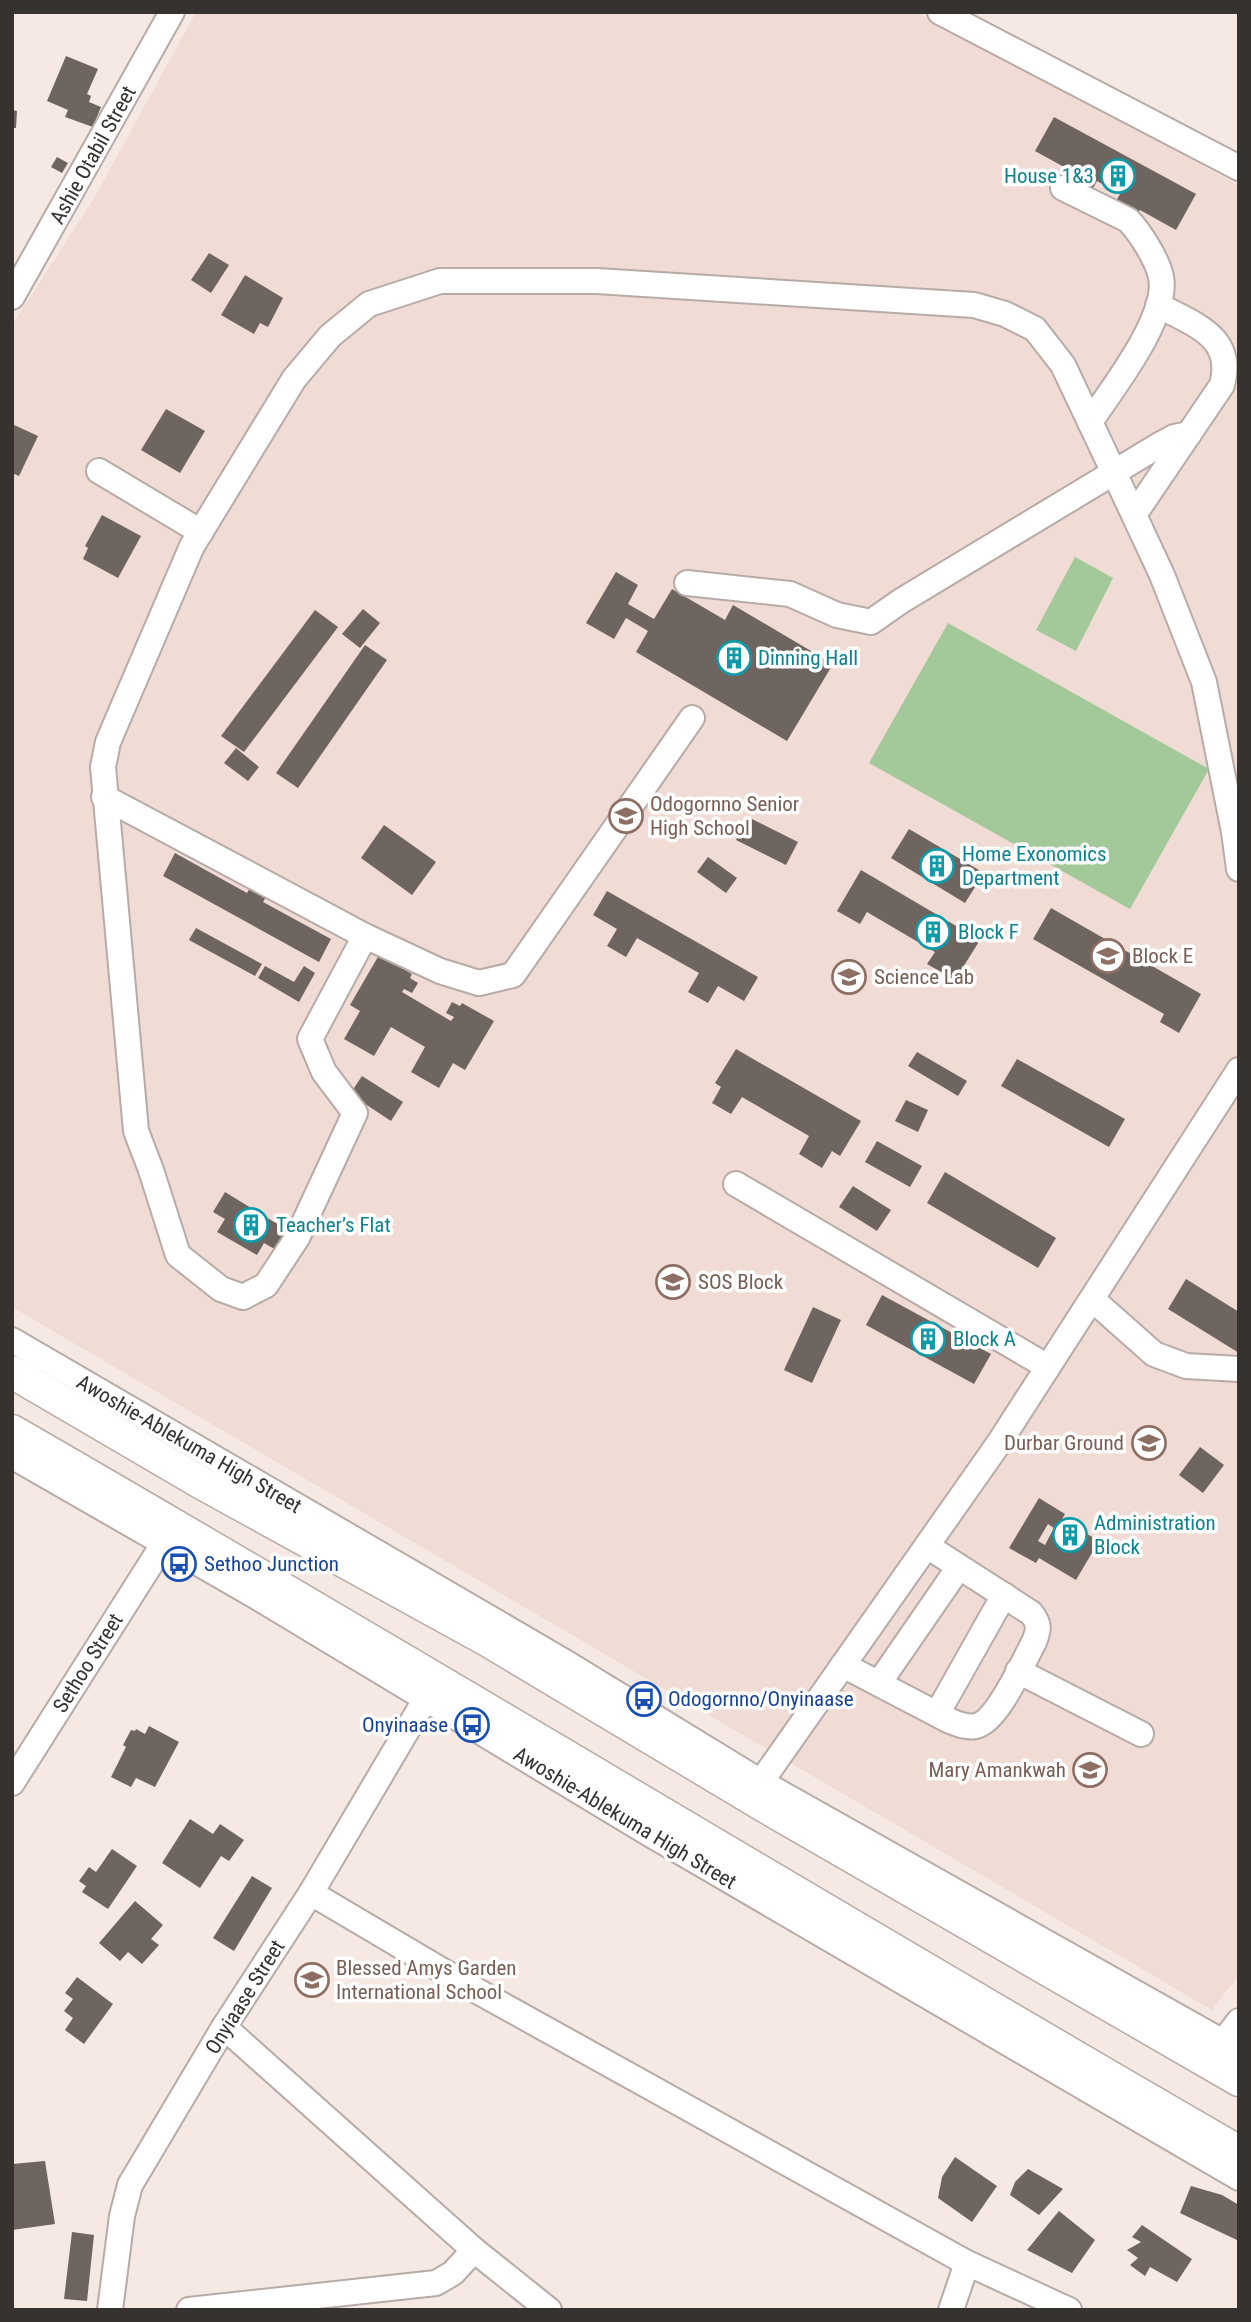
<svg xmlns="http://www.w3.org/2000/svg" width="1251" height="2322" viewBox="0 0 1251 2322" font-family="'Roboto Condensed',sans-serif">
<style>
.built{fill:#f0dcd4}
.green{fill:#a3c899}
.building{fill:#6f6560;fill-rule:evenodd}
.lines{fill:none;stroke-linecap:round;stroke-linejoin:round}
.minor-casing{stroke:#b7aba7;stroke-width:28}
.major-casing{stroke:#b7aba7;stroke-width:35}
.minor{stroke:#fff;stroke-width:24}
.major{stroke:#fff;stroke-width:32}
.labels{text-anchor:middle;stroke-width:7;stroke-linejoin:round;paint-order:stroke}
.street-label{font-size:21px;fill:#363230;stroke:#fff}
.culture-label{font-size:21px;fill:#0d838f;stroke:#fff;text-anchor:start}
.education-label{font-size:21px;fill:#785e54;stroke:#fff;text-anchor:start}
.transit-label{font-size:21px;fill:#164399;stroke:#fff;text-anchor:start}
</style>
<rect width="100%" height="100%" fill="#f6e9e4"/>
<!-- built -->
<polygon class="built" points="196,12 916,12 1027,68 1239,186 1239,1975 1212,2010 12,1307 12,325 93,200"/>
<!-- green -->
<g class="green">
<polygon points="1075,557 1113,578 1076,651 1036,630"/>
<polygon points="948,623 1209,769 1130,909 869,763"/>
</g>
<!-- building -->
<g class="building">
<polygon points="66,56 98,69 87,94 91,96 89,102 101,107 93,127 65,117 68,110 47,101"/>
<polygon points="12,110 17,111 16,128 12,128"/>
<polygon points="1054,117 1196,194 1176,230 1140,210 1137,215 1115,203 1120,194 1097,181 1092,190 1072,179 1075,173 1035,151"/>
<polygon points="57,157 68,163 62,173 51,167"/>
<polygon points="209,253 229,265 211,293 191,280"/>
<polygon points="245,275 283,298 268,327 260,323 254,334 221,315"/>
<polygon points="166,409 205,431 180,473 141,450"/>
<polygon points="12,424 38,436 19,476 12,473"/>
<polygon points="102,515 141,536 118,578 83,559 88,548 85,546"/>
<polygon points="616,572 638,585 628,604 654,619 672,589 725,620 733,605 833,664 787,741 636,652 648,631 626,618 614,639 586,623"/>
<polygon points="363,609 380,623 360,648 342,634"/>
<polygon points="315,610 338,627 244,752 221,736"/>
<polygon points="365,645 387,660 298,788 276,773"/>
<polygon points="236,748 259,767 248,781 224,763"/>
<polygon points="748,817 798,842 786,865 736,840"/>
<polygon points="384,825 436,862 412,895 361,858"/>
<polygon points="909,829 984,873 965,903 891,858"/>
<polygon points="175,853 247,893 250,888 266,897 263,902 331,939 319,962 163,876"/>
<polygon points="708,857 737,878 726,893 697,872"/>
<polygon points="861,870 980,940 955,980 927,964 935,952 867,912 860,924 837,911"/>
<polygon points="607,891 758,977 744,1001 718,986 708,1003 688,992 699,973 637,938 626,957 607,946 617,929 593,915"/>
<polygon points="1051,908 1201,994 1179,1033 1160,1022 1164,1014 1033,939"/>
<polygon points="196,928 262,964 255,976 189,940"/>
<polygon points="379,955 412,974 410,978 418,983 412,993 404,989 402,992 451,1021 454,1017 446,1013 452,1002 460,1006 462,1003 494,1021 465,1070 453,1063 439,1088 411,1072 425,1047 391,1027 374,1056 344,1039 360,1011 350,1005"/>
<polygon points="265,966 294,982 304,966 315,973 299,1002 258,978"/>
<polygon points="736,1049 861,1121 840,1156 832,1151 822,1168 799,1154 809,1136 742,1097 731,1114 712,1103 721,1087 715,1083"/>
<polygon points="917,1052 967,1081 958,1096 908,1066"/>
<polygon points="1017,1059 1125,1119 1109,1147 1001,1086"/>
<polygon points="362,1076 403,1102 391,1121 350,1094"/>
<polygon points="906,1100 928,1110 918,1132 895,1121"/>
<polygon points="877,1141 922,1166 910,1187 865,1162"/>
<polygon points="945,1172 1056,1238 1038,1268 927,1203"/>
<polygon points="853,1186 891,1210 877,1231 839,1207"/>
<polygon points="225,1192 289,1231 278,1251 264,1243 257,1255 217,1232 225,1219 213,1212"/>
<polygon points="1186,1279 1239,1312 1239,1353 1168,1309"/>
<polygon points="882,1295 991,1354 974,1384 866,1325"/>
<polygon points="813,1307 841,1320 812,1383 784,1370"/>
<polygon points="1200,1447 1224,1465 1203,1493 1179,1475"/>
<path d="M 1039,1498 L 1065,1514 L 1062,1519 L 1099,1541 L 1076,1580 L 1039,1558 L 1036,1563 L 1009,1548 ZM 1048,1524 L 1054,1528 L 1045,1545 L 1038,1541 Z"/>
<polygon points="149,1726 179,1742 155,1787 136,1778 131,1787 111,1777 126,1747 123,1745 131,1730 135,1731 136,1729 145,1734"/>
<polygon points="190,1819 213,1834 220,1824 244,1840 229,1861 221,1856 200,1888 162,1863"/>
<polygon points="112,1849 137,1866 108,1909 82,1892 86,1886 79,1881 89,1867 96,1872"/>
<polygon points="252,1876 272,1888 234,1951 213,1938"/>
<polygon points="135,1901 163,1925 151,1939 159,1945 142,1964 128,1952 120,1961 99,1943"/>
<polygon points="77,1977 113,2004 84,2044 65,2030 73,2018 64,2011 73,1999 65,1993"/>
<polygon points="955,2157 997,2186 972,2222 938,2198 942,2177"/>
<polygon points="45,2161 55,2224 12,2230 12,2164"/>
<polygon points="1028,2169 1063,2189 1039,2215 1010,2195 1015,2182"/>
<polygon points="1191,2186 1222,2195 1239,2205 1239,2241 1180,2213"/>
<polygon points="1059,2211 1095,2240 1072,2273 1027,2250"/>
<polygon points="1142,2225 1192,2259 1177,2282 1150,2267 1145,2276 1130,2265 1138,2258 1127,2250 1141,2242 1132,2237"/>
<polygon points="72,2232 94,2235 87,2301 64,2299"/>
</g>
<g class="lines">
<!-- minor casing -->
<g class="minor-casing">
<g id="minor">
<polyline points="940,12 1239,168"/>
<path d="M 1063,188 L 1128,220 C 1140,232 1158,261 1161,277 C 1169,317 1112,389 1090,422"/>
<polyline points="12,297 172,12"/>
<polyline points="99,471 201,532"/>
<path d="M 1134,515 L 1222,385 C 1235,336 1194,325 1158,305"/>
<polyline points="687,583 790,594 837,615 871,622 901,601 1161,444 1174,437 1189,434"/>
<polyline points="104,797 365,936 440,971 479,983 513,975 692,718"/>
<polyline points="365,936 310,1039 324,1072 355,1113 297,1238 266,1285 243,1297 221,1289 178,1255 151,1170 136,1131 103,767 108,742 192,546 294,379 330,336 369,304 440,281 597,281 974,305 1005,314 1035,329 1063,365 1134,515 1162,575 1204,682 1234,832 1239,869"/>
<polyline points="736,1184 1048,1367"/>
<polyline points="1092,1299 1154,1354 1186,1366 1239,1369"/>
<polyline points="12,1340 565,1662 761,1782 1239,2051"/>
<polyline points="12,1456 252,1594 648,1833 1239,2178"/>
<path d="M 843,1665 L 950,1721 C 958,1724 967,1728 976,1726 C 998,1721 1023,1662 1034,1642 C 1039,1629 1040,1624 1031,1613 L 927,1546"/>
<polyline points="1018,1671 1141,1734"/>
<polyline points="879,1683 959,1567"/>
<polyline points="937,1714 1004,1595"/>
<polyline points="761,1782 999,1443 1239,1070"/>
<polyline points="12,1783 164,1543"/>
<polyline points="311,1893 470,1987 967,2263 1069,2310"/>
<polyline points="224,2027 474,2250 549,2310"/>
<polyline points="1223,2042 1239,2021"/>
<polyline points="110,2310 122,2216 130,2185 224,2027 311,1893 425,1700"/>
<polyline points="189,2310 436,2283 453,2273 474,2250"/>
<polyline points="951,2310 967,2263"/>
</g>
</g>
<!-- major casing -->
<g class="major-casing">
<g id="major">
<polyline points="12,1372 200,1482 489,1641 763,1805 1239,2080"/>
<path d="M 12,1431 C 423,1668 828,1915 1239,2152"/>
</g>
</g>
<!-- minor -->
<use href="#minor" class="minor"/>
<!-- major -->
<use href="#major" class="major"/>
</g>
<!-- icons -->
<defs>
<g id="building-ring" transform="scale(1.75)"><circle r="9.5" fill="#fff" stroke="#0f9aa8" stroke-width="1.5"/><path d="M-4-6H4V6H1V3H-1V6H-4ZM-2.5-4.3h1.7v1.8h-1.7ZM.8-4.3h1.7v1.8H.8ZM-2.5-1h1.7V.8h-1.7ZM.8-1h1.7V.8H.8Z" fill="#0f9aa8"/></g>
<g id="school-ring" transform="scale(1.75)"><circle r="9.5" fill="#fff" stroke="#8d6e63" stroke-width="1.5"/><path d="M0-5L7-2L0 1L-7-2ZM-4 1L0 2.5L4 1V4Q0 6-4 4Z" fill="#8d6e63"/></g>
<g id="bus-ring" transform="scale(1.75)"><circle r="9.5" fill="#fff" stroke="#1a4fb4" stroke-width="1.5"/><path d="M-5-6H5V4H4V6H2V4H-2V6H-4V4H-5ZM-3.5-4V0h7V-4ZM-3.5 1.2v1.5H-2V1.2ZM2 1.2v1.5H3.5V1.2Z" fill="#1a4fb4"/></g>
</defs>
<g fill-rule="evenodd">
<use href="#building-ring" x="1118" y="176"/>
<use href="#building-ring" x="734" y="658"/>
<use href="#school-ring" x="626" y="816"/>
<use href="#building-ring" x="937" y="866"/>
<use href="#building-ring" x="933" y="932"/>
<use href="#school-ring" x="1108" y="956"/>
<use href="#school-ring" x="849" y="977"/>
<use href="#building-ring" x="251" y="1225"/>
<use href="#school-ring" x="673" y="1282"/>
<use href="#building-ring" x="928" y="1339"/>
<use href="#school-ring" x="1149" y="1443"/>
<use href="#building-ring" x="1070" y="1535"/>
<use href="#bus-ring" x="179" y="1564"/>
<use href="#bus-ring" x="644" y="1699"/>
<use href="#bus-ring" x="472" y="1725"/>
<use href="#school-ring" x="1090" y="1770"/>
<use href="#school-ring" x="312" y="1980"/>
</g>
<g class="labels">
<!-- street labels -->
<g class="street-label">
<text transform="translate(93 155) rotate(-61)" y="7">Ashie Otabil Street</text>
<text transform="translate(189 1444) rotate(30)" y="7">Awoshie-Ablekuma High Street</text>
<text transform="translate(88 1663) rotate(-58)" y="7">Sethoo Street</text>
<text transform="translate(625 1818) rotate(31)" y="7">Awoshie-Ablekuma High Street</text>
<text transform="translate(245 1997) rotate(-58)" y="7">Onyiaase Street</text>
</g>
<!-- culture labels -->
<g class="culture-label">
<text x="1094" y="183" text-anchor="end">House 1&amp;3</text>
<text x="758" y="665">Dinning Hall</text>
<text x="962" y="861">Home Exonomics<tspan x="962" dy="24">Department</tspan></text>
<text x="958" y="939">Block F</text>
<text x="276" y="1232">Teacher’s Flat</text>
<text x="953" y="1346">Block A</text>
<text x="1094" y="1530">Administration<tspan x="1094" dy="24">Block</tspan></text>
</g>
<!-- education labels -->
<g class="education-label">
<text x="650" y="811">Odogornno Senior<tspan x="650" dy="24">High School</tspan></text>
<text x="1132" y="963">Block E</text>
<text x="874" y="984">Science Lab</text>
<text x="698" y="1289">SOS Block</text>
<text x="1124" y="1450" text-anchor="end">Durbar Ground</text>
<text x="1066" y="1777" text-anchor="end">Mary Amankwah</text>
<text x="336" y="1975">Blessed Amys Garden<tspan x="336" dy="24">International School</tspan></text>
</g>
<!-- transit labels -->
<g class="transit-label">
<text x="204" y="1571">Sethoo Junction</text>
<text x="668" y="1706">Odogornno/Onyinaase</text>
<text x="448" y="1732" text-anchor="end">Onyinaase</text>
</g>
</g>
<!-- border -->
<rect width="1251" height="2322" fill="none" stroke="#363230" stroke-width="28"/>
</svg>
